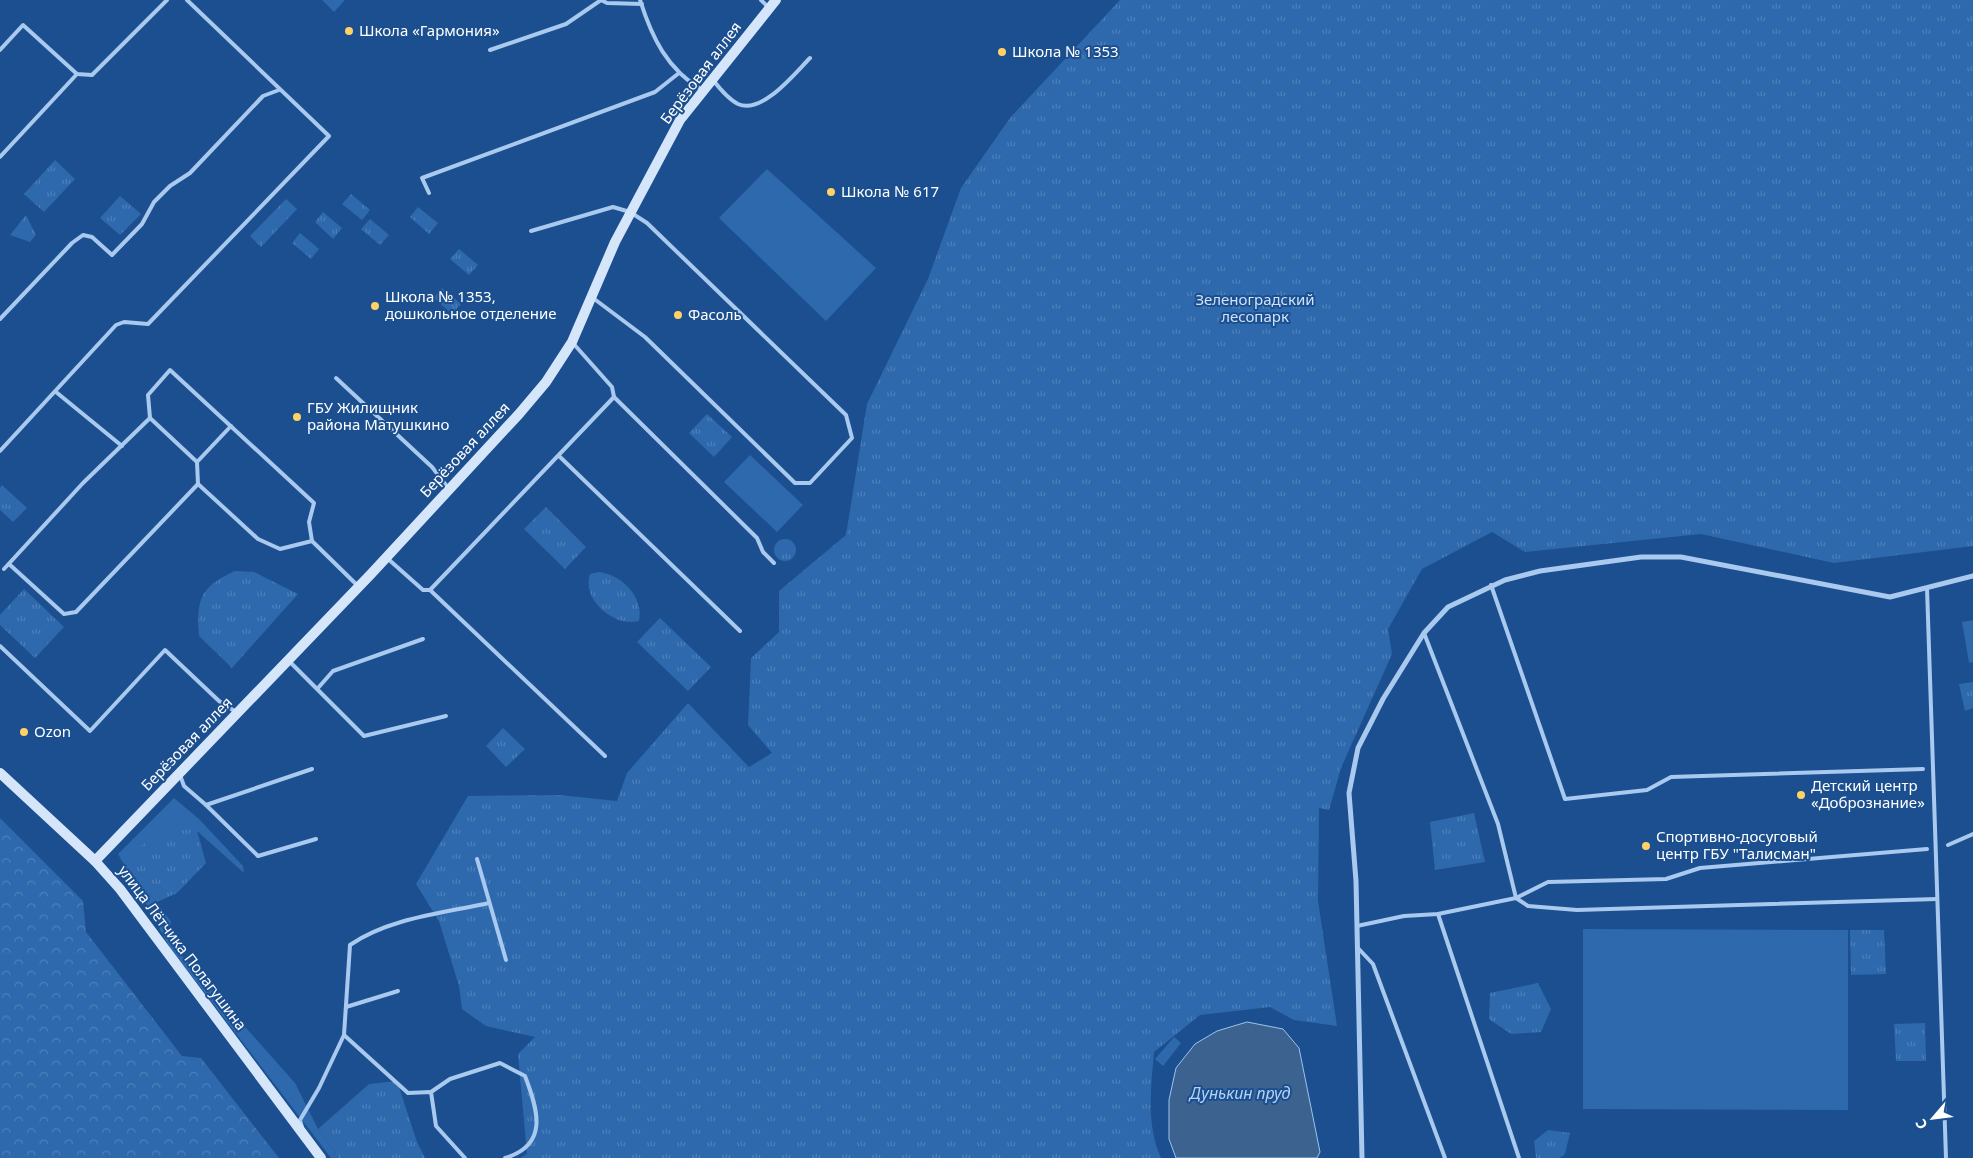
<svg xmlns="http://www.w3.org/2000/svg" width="1973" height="1158" viewBox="0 0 1973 1158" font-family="'Noto Sans',sans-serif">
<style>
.grass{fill:#2e69ad}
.forest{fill:url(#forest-crowns)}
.park{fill:url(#park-tufts)}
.water{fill:#3c6290;stroke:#9cc4f0}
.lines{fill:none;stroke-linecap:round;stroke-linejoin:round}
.lane{stroke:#a9c9ee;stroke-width:4}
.street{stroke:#a9c9ee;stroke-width:5}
.secondary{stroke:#d6e6fa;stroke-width:10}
.poi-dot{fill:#ffd166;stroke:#1b4f8f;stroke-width:2}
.labels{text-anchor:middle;stroke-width:4;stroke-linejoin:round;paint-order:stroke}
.poi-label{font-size:15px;fill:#fff;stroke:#1b4f8f;text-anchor:start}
.street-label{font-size:15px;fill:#fff;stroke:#1b4f8f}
.park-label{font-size:15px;fill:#cfe3fa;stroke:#1b4f8f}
.water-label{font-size:16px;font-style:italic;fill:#b5d3f5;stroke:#1b4f8f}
</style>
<defs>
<pattern id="forest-crowns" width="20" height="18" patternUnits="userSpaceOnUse" patternTransform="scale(1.25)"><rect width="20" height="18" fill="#2e69ad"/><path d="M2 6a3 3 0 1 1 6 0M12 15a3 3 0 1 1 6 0" fill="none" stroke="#4d80b9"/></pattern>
<pattern id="park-tufts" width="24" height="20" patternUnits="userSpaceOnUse" patternTransform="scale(1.25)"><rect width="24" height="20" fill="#2e69ad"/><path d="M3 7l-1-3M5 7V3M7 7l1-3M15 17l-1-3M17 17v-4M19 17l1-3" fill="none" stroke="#4d80b9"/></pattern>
</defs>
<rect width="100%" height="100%" fill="#1b4f8f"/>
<!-- grass -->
<g class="grass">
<polygon points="322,0 345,0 334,12"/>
<polygon points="767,169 876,268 826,321 719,218"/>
<polygon points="750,455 803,505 777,532 724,482"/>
<polygon points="1973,620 1973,662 1969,663 1962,622"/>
<polygon points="174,798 199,819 243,866 244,873 197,831 134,878 157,902 171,922 169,941 295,1083 318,1129 339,1158 331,1158 169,946 118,854"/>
<polygon points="1583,929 1848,930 1848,1110 1583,1109"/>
</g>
<!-- forest -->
<polygon class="forest" points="0,818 83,901 86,932 182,1056 201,1058 279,1158 0,1158"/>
<!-- park -->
<g class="park">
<path d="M 1120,0 L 1973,0 L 1973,546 L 1834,563 L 1701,534 L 1525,552 L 1492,532 L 1422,569 L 1388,629 L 1392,654 L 1341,768 L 1329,810 L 1319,808 L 1318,901 L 1337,1026 L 1294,1020 L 1270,1007 L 1200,1015 L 1154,1052 C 1151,1087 1146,1125 1161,1158 L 520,1158 L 527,1154 L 518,1054 L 535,1037 L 486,1026 L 462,1009 L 459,986 L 439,921 L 416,884 L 468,796 L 559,795 L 617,801 L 627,773 L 688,703 L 749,767 L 772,753 L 748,725 L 751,658 L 779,632 L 779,591 L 846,535 L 867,404 L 928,279 L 961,188 L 1010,118 Z"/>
<polygon points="55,160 75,179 44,212 24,194"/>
<polygon points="351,194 370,210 362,220 342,204"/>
<polygon points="120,196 141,214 120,235 100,218"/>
<polygon points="286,199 297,209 261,247 250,236"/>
<polygon points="418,207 438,223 429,234 410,217"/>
<polygon points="323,212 342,228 333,239 315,222"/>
<polygon points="26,215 36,235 30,242 10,235"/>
<polygon points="370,219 389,235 380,245 361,229"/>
<polygon points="300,233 319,249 311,259 292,243"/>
<polygon points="459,249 478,265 469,275 450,259"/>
<polygon points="442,288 461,304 452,314 434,298"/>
<polygon points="707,414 732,437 714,457 689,433"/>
<polygon points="2,485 27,508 13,522 0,510 0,488"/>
<polygon points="546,507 586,547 565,569 524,529"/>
<circle cx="785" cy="550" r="11"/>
<path d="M 235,571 L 254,572 L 298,594 L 232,668 L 199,636 C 196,599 200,587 235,571 Z"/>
<path d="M 599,572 C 622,575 644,597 639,621 C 615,628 581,600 590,574 Z"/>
<polygon points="24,589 64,627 35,658 0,625 0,615"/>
<polygon points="660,618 711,667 688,691 637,642"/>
<polygon points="1973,682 1973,708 1965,711 1959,684"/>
<polygon points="503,728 525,749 506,767 486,746"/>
<polygon points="1474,813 1485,862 1435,870 1430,822"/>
<polygon points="170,827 197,831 206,863 177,893 157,902 134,878 133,851"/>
<polygon points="1850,930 1884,930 1886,974 1851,975"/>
<polygon points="1538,983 1551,1009 1541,1032 1511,1034 1489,1019 1490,993"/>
<polygon points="1925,1023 1926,1061 1896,1061 1894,1024"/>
<polygon points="1174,1037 1181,1043 1163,1066 1155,1059"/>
<polygon points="397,1081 417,1142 425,1158 339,1158 318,1129 369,1084"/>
<polygon points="1548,1130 1570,1133 1565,1154 1559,1158 1536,1158 1534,1141"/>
</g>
<!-- water -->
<polygon class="water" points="1247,1022 1283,1029 1299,1048 1320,1152 1317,1158 1176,1158 1169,1139 1169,1100 1176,1068 1195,1044 1217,1031"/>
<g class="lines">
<!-- lane -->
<g class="lane">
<path d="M 640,0 C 652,38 667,69 702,90"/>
<polyline points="761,0 769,8"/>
<polyline points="0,50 23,25 77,74 92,75 167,0"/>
<polyline points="490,50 566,24 601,0 607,3 642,4"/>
<path d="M 713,80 C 720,89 728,99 738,104 C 762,115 795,73 810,58"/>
<polyline points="0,157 77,74"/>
<polyline points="429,193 422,178 655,92 679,73"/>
<polyline points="531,231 613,207 630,212 647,223 846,415 852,438 810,483 795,483 645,337 593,298"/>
<polyline points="0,319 72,243 83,235 92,237 112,255 142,224 154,202 170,186 190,173 263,96 279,90"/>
<polyline points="572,342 612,387 614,397 757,538 763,552 774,563"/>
<polyline points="336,378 432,467 449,489"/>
<polyline points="56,392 122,446"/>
<polyline points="150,418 197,462"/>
<polyline points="0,451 116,325 124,322 148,324 329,136 187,0"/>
<polyline points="559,456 740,631"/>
<polyline points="198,484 197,462 231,426"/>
<polyline points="387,558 423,590 430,590 614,397"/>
<polyline points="9,564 64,614 76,612 198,484 258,539 280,549 312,541"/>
<polyline points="4,569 83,483 150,418 148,395 170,370 314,503 309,522 312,541 358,586"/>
<polyline points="1491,585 1565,799 1647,790 1671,777 1923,769"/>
<polyline points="1927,588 1946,1158"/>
<polyline points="430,590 605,756"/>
<polyline points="1424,633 1498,824 1516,898 1528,906 1577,910 1937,899"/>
<polyline points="0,646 90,731 165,650 219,701 236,712"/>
<polyline points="289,661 364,736 446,716"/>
<polyline points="318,688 333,671 423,639"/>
<polyline points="180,775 184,786 206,805 312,769"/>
<polyline points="206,805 258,856 316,839"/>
<polyline points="1948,845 1973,834"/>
<polyline points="477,859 506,960"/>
<polyline points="1438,914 1519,1158"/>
<polyline points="1357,926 1404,916 1438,914 1516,898 1548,882 1666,879 1700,868 1927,849"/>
<polyline points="1357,947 1373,964 1445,1158"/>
<polyline points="346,1007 398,991"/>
<polyline points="344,1035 408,1093 431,1092 436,1126 465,1158"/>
<path d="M 431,1092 L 450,1079 L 500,1063 L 525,1076 C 538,1110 549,1145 505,1158"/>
<path d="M 302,1127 L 300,1120 L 319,1088 L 344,1035 L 350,945 C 389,918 444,913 489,903"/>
</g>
<!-- street -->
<polyline class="street" points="1362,1158 1356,881 1349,793 1358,748 1383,699 1424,633 1448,607 1505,580 1540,571 1641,557 1681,557 1890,597 1973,576"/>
<!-- secondary -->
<g class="secondary">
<polyline points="0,773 95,861 120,889 321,1158"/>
<polyline points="95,861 371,574 519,414 546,382 572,342 615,242 680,120 776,0"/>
</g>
</g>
<!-- markers -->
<g class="poi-dot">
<circle cx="349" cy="31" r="5"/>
<circle cx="1002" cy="52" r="5"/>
<circle cx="831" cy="192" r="5"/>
<circle cx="375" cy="306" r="5"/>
<circle cx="678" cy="315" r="5"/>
<circle cx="297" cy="417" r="5"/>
<circle cx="24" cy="732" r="5"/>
<circle cx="1801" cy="795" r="5"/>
<circle cx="1646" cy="846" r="5"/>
</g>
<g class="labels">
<!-- poi labels -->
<g class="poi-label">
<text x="359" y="36">Школа «Гармония»</text>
<text x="1012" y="57">Школа № 1353</text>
<text x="841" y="197">Школа № 617</text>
<text x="385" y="302">Школа № 1353,<tspan x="385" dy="17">дошкольное отделение</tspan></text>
<text x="688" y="320">Фасоль</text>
<text x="307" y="413">ГБУ Жилищник<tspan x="307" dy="17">района Матушкино</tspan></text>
<text x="34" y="737">Ozon</text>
<text x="1811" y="791">Детский центр<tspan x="1811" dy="17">«Добрознание»</tspan></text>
<text x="1656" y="842">Спортивно-досуговый<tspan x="1656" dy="17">центр ГБУ "Талисман"</tspan></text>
</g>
<!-- street labels -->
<g class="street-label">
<text transform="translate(701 73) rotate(-53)" y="5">Берёзовая аллея</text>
<text transform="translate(465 450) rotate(-47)" y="5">Берёзовая аллея</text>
<text transform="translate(187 744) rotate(-46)" y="5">Берёзовая аллея</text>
<text transform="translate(182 948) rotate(53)" y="5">улица Лётчика Полагушина</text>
</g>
<!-- park labels -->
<g class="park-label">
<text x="1255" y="305">Зеленоградский<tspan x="1255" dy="17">лесопарк</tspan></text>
</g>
<!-- water labels -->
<g class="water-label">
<text x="1240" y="1099">Дунькин пруд</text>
</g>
</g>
<!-- north arrow -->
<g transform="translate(1933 1118) rotate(242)" stroke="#1b4f8f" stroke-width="4" paint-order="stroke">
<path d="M0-4L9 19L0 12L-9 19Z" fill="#ffffff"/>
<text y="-8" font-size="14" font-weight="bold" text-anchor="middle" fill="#ffffff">С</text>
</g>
</svg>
